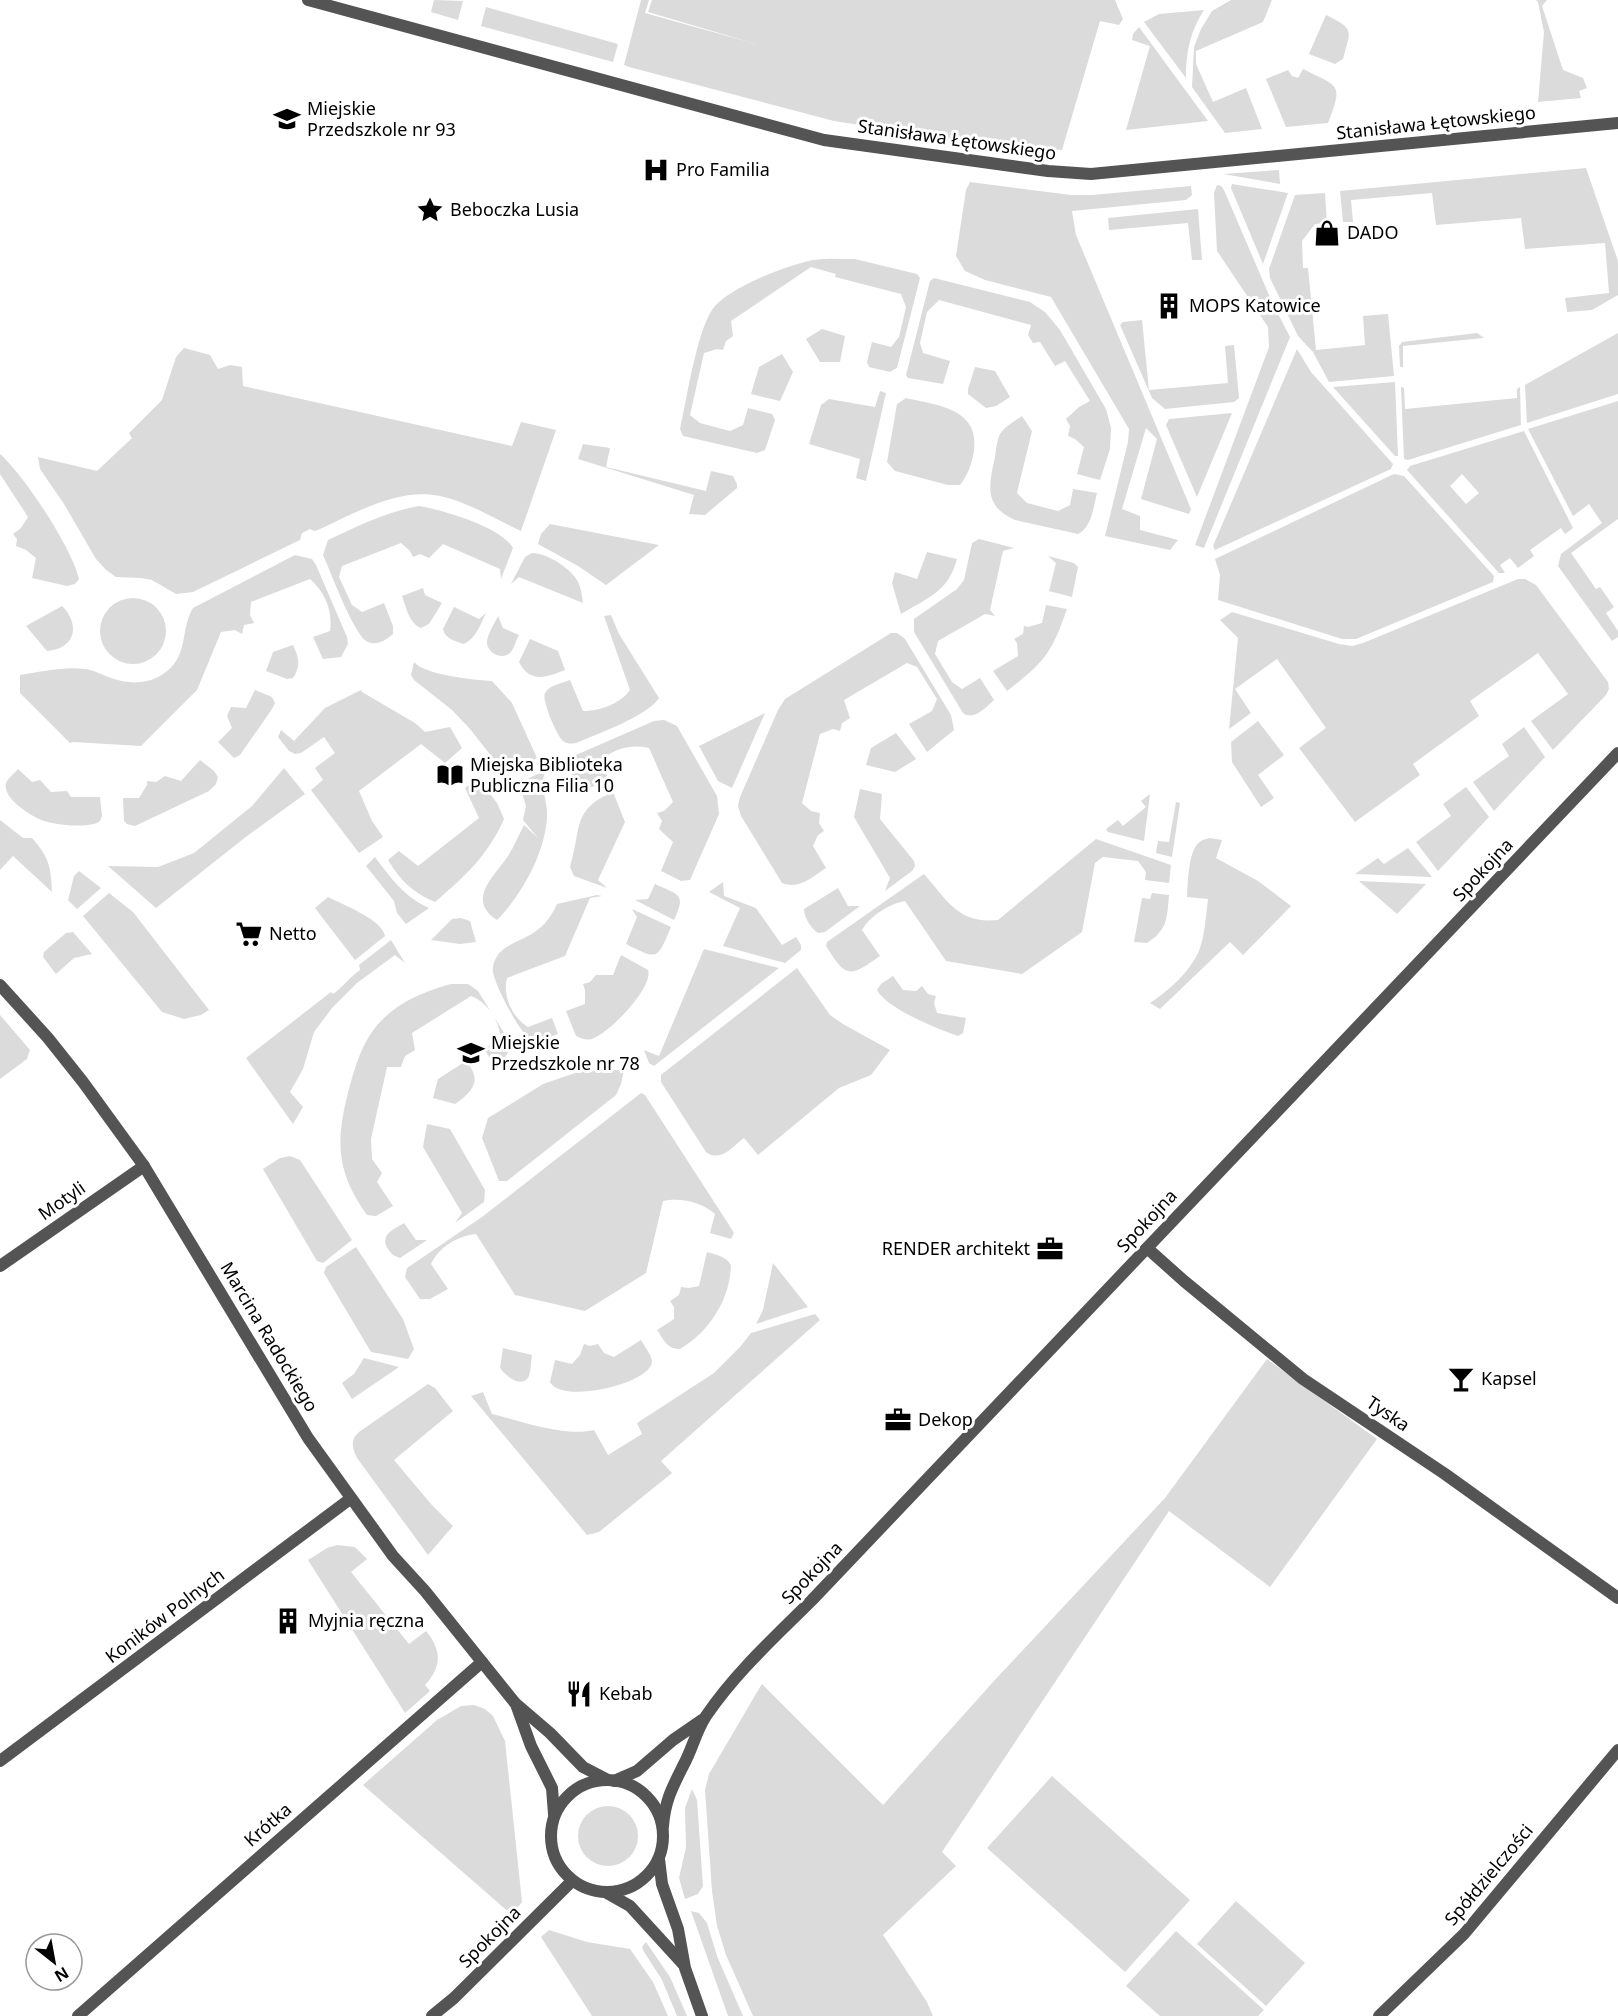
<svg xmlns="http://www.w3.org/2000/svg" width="1618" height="2016" viewBox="0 0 1618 2016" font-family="'Noto Sans',sans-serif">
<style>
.green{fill:#dbdbdb;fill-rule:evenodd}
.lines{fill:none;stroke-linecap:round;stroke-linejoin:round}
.minor{stroke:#545454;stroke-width:12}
.tertiary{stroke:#545454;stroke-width:12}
.labels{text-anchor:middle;stroke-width:6;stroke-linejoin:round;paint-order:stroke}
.poi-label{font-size:18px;fill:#000;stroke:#fff;text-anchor:start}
.street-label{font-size:18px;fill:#000;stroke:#fff}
</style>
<rect width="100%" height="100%" fill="#fff"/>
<!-- green -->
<g class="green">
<polygon points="434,0 463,1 458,20 431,12"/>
<polygon points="641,0 649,0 645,13 756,44 648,12 652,0 1115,0 1123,19 1119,25 1100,21 1062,150 1046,149 943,138 834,121 629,67 624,65"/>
<polygon points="1231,0 1272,0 1263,22 1196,51 1196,64 1213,102 1246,88 1262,129 1225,133 1192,87 1194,47 1201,29 1212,11"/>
<polygon points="1536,0 1547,0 1542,6 1563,70 1583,78 1587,88 1579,91 1581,98 1538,102 1544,32 1538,2"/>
<polygon points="486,7 618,44 613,62 481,26"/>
<path d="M 1204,10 C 1190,32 1186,52 1186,78 L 1144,22 L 1159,14 Z"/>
<path d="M 1326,15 C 1355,29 1351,30 1343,59 L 1335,64 L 1309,54 Z"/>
<polygon points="1139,27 1208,121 1126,130 1150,46 1132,40 1133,34"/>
<path d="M 1303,69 C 1338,87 1344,82 1328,123 L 1286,127 L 1266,79 L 1288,70 L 1292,76 L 1298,78 Z"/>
<polygon points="1586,168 1618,261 1618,295 1592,310 1567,312 1565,298 1609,293 1605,243 1525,249 1521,218 1436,225 1432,193 1351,200 1353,222 1343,222 1340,191"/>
<polygon points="1279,170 1280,184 1223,174 1278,170"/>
<polygon points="970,182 1071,195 1092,195 1191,186 1192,195 1186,200 1072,211 1076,235 1191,509 1189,514 1141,499 1157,439 1146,428 1122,509 1140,516 1140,530 1178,540 1170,550 1105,536 1128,442 1129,429 1051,297 985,280 965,271 956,256 966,190"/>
<polygon points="1232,184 1288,193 1263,264 1231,188"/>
<polygon points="1217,185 1221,186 1224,190 1272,302 1290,337 1204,548 1195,545 1269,347 1268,327 1217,251 1214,193"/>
<polygon points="1325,193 1327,223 1315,224 1302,241 1303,268 1308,268 1316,350 1365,345 1363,316 1388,314 1394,376 1329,382 1313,352 1298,336 1270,278 1269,269 1295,195"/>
<polygon points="1198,209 1202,260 1192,260 1188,223 1109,230 1108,218"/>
<path d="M 855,259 L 917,274 L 920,278 L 897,368 L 890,372 L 869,367 L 867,362 L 872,342 L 891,347 L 899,337 L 906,307 L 901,294 L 835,277 L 836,274 L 811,267 L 731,321 L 733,336 L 726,341 L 723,350 L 717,349 L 704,353 L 690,415 L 700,423 L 730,431 L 743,425 L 748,408 L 772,414 L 775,420 L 765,450 L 757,453 L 683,436 L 680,429 C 687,398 696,335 712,310 C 726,288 788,265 813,260 C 827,258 841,259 855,259 Z"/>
<polygon points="934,278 1030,302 1045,312 1060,330 1106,409 1111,428 1110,449 1100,480 1077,474 1084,447 1075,439 1068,436 1070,426 1066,419 1079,407 1090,401 1065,361 1055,366 1040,342 1033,343 1028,335 1031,325 939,300 927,312 920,343 923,353 950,361 943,384 908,378 906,375 930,281"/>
<polygon points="1142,320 1149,390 1228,383 1225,346 1234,345 1239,398 1234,402 1165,409 1152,398 1120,325 1123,322"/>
<polygon points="822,329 845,336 840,362 820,362 806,339"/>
<polygon points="1477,333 1484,338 1403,346 1403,367 1400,367 1399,346 1402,342"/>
<polygon points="1618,333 1618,394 1527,423 1525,385"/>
<path d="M 184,348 L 210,355 L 218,369 L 230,365 L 242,367 L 243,386 L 512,446 L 521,422 L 556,430 L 521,531 C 495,519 468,502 440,496 C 398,487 355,513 318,530 L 314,531 L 310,529 L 302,533 L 300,540 L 193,592 L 176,594 L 152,580 L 141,578 L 116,577 L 106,570 L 96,559 L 64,504 L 40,469 L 38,457 L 97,471 L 132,438 L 129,433 L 162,400 L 176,357 Z"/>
<polygon points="1297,349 1311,372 1393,464 1391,469 1215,550 1213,546"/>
<polygon points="782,354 793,372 780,401 751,394 759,367"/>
<polygon points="975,367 995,371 1010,397 996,406 986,408 968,394 968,389"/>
<polygon points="1395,382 1398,456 1395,456 1333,387"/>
<polygon points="1401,387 1404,388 1405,409 1517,398 1517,389 1520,387 1521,425 1408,460 1404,459"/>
<polygon points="880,391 886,393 866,481 856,478 860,459 809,444 821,405 829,399 875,407"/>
<path d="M 906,398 C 936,405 980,408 974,451 C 972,463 968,475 960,485 L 948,485 L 895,471 L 887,462 L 897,404 Z"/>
<polygon points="1618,401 1618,519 1571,553 1596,589 1600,587 1614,607 1606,613 1618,631 1618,637 1612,641 1558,566 1561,554 1602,523 1589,504 1573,516 1528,429"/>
<polygon points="1232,413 1197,497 1166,425 1169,419"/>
<path d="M 1022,416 L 1032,431 L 1017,493 L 1027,503 L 1058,511 L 1070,505 L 1073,489 L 1097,493 C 1093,508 1092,527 1078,534 L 1015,520 C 983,506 989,485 995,457 C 996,450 997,440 1000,434 C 1005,426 1015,421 1022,416 Z"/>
<path d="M 1524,431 L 1573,528 L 1565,534 L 1561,528 L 1530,550 L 1534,556 L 1518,568 L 1510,558 L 1500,565 L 1505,573 L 1499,573 L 1407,470 L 1410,466 ZM 1462,474 L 1479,493 L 1466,504 L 1450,486 Z"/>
<polygon points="583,444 610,448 606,467 706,491 711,471 733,476 737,484 737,488 705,515 689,514 694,495 578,459"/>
<path d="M 0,454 C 24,475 72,548 79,579 L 75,584 L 67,586 L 32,578 L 36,558 L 26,550 L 16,546 L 17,539 L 13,534 L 21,528 L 28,517 L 0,474 Z"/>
<polygon points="1394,474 1404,476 1494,576 1493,582 1356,639 1342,639 1218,600 1220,575 1215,559"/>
<path d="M 419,506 C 443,510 501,527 513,548 L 501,579 L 500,569 L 443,544 L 429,558 L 420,554 L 413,557 L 410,551 L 401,543 L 342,566 L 339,577 L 352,605 L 362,612 L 384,603 L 393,626 L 393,634 C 386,640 377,646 368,642 C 354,636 331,572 323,555 L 328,540 C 358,526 386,512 419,506 Z"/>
<polygon points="550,524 659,545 606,585 578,566 538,544 541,534"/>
<path d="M 979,539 L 1014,548 L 1003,551 L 990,610 L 995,616 L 985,614 L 938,641 L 935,654 L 952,682 L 962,689 L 980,678 L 994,700 C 985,708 974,721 963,713 L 914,632 L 914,619 L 957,589 L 964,580 L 972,543 Z"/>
<path d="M 927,552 L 957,559 C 948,592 929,597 901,614 L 892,583 L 895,572 L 917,579 Z"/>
<path d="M 532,553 C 547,553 570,568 577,580 C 581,587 582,595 583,603 L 519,577 L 511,584 L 525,557 Z"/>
<path d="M 295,555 L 312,559 L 316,565 L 347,637 L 348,644 L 341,657 L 323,659 L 313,637 L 330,631 C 333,611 325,592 310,579 L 251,602 L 250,615 L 254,623 L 244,625 L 242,634 L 235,630 L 221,632 L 197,690 L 141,746 L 73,742 L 70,743 L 20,693 L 20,675 C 39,672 66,666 85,669 C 94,670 102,675 111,678 C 133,686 158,684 174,664 C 187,647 182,626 193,608 Z"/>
<polygon points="1048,556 1074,563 1078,567 1072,597 1049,591 1056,563"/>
<polygon points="1518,579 1525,579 1536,585 1608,682 1609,689 1606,695 1553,750 1531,721 1568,694 1538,653 1470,701 1479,716 1413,764 1420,775 1355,822 1299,748 1326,728 1277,659 1235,689 1251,713 1229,729 1238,638 1220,620 1232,612 1339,644 1352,646 1363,643"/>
<path d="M 423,588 L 425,595 L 442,603 L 429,624 L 421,628 C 409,623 406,607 402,596 Z"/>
<circle cx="133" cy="631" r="33"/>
<path d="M 1046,605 L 1067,609 C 1051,655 1044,662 1007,691 L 993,671 L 1018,656 L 1017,643 L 1014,639 L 1023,634 L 1024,626 L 1028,627 L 1042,623 Z"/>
<path d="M 62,606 C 81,625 75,649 47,651 L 26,626 Z"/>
<path d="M 454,607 L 479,619 L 486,613 C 480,625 477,637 464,644 C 455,641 445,639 443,629 Z"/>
<path d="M 611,615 L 619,634 L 659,698 C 648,716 597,734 576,743 C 571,744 567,744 563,741 C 557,736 541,699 545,693 C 549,685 563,683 570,680 L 583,711 C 600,711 620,704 630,690 L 604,616 Z"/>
<path d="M 498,616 L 503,628 L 519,635 C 516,640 514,649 510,653 C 503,660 489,654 487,644 C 486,636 495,623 498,616 Z"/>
<path d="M 891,633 L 897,633 L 905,639 L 951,715 L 954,730 L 927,752 L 909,724 L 932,711 L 937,699 L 917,667 L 907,663 L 844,700 L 850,718 L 842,723 L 840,731 L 833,729 L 820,734 L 802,803 L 811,811 L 820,813 L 819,823 L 824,831 L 818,835 L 813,846 L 826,868 C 812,877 799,890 782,883 L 741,816 L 738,806 L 740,797 L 778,710 L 785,699 Z"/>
<path d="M 530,639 L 558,651 L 565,670 C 547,677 530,684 519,662 Z"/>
<path d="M 293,645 C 299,658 301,666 293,678 L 287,679 L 266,671 L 273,652 Z"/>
<path d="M 414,662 C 424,675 475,680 492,681 L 512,703 L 537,758 L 511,773 L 503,771 L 470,729 L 452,710 L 414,680 L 411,675 Z"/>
<polygon points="255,690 272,697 275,703 272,709 240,755 234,758 218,742 232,728 227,716 231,707 246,708"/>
<polygon points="361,690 362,692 415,723 425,732 450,727 462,748 445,763 421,744 359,791 372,821 383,837 359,853 311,790 323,780 315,768 335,753 324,737 301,753 295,754 289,751 278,737 281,730 294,741 325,708"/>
<polygon points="765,713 732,788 718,781 699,746"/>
<path d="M 664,720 L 677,726 L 717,796 L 719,814 L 690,880 L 681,881 L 661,871 L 673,842 L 659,829 L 662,821 L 657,813 L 664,811 L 673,802 L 649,748 C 632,744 614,748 601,761 L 609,781 L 583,790 C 571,779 565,768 576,755 L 654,721 Z"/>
<polygon points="1258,721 1284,755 1258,775 1274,798 1261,807 1232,762 1231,742"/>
<polygon points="1524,727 1545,757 1494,811 1473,782 1509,756 1502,744"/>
<polygon points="896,733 916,759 895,772 866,765 871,748"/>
<polygon points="200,760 214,771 218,777 216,784 209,791 135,826 127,824 124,821 123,798 139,798 147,785 147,781 156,782 165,776 181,781"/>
<polygon points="284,768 305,794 247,836 156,908 108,866 158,867 194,853 252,806"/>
<path d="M 18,769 L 32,782 L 40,780 L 51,792 L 67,791 L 71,797 L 100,797 L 102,816 L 100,821 C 90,829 57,825 44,821 C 33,817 2,799 6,783 C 8,778 15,773 18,769 Z"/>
<path d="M 546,770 C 538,788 548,798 547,816 C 546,851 522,895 497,920 C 467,901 492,878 506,859 C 513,849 518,837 524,825 L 538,838 L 523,820 L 526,806 L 519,783 Z"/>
<path d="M 478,778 L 497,803 L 504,819 C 487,857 465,876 435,902 C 413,893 400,880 388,860 L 399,851 L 418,866 L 479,818 L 465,788 Z"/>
<polygon points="1466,787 1489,817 1438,871 1416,842 1451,816 1443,804"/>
<polygon points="860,789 882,794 880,819 914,861 915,866 912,871 885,891 890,878 854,817"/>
<path d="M 613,792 L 625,822 L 598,880 L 607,888 L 574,876 L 570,867 C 582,829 571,810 613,792 Z"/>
<polygon points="1150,794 1144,841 1108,832 1106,829 1118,820 1123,826 1146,807 1141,801"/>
<polygon points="1176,802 1180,803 1172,857 1156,853 1158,841 1169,842"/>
<path d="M 0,820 L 23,838 L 32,838 C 49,857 51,867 52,892 L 13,856 L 0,870 Z"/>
<path d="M 1210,838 L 1222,840 L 1216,858 L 1258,881 L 1291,906 L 1243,955 L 1230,942 L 1160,1009 L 1150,1003 C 1169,990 1189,973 1199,951 C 1205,935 1206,915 1208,899 L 1187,897 C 1188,883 1188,848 1201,841 C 1204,839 1207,839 1210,838 Z"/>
<path d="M 1096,839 L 1171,865 L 1169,883 L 1145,880 L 1146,872 L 1138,861 L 1103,857 L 1095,863 L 1082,932 L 1022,974 L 946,961 L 905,901 C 889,904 870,916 862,930 L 880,956 C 849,978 846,978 826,946 L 827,942 L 924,874 C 948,901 958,924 998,920 Z"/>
<polygon points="1408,848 1432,877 1355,874 1378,858 1384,864"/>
<path d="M 375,857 C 391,878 404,897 429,908 L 406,924 L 397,913 L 394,901 L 366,866 Z"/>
<polygon points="79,871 101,888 77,909 68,900 74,876"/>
<polygon points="1359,881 1426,884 1397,914"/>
<polygon points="723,882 724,896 756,908 782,945 796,937 801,945 801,950 785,963 723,946 740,908 709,892"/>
<path d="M 655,884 C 678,895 687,893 674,920 L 635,900 L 648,899 Z"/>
<path d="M 838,888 L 848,906 L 860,906 L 825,932 L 818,933 C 811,928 804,918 804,909 Z"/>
<polygon points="109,893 133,912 209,1010 201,1015 184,1019 162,1012 83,916"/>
<path d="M 1152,893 L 1169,895 C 1167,917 1168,930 1147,943 L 1134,942 L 1142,898 L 1150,899 Z"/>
<path d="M 597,895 L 602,896 L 590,898 L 565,956 L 507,978 C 502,996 513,1018 528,1027 L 552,1018 L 558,1034 C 550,1037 541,1044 532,1040 C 520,1035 495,985 493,972 C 492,967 494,962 496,958 C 503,946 515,943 526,937 C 541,930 551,918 557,904 Z"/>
<path d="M 328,897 C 343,905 382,919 385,936 L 355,960 L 315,908 Z"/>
<path d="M 632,909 L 671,927 C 657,959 659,961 626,944 L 637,917 Z"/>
<polygon points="461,918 470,921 476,942 460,944 431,940 452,919"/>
<polygon points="73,932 92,954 74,958 56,974 43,957 44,952 66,933"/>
<path d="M 391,940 L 405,963 L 395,955 L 357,983 L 332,1008 L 314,1032 L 303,1069 L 290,1092 L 303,1107 L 293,1124 L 246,1058 L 331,992 L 333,994 C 343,987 350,977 360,970 L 359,965 Z"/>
<polygon points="704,949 779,968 654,1066 649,1063 644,1050 659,1056"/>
<path d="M 621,955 L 648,970 C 654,987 610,1032 594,1038 C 588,1041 582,1039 576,1036 L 566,1011 L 585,1004 L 585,990 L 583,984 L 590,982 L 596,975 L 613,975 Z"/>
<path d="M 797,968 L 830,1015 L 843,1024 L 890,1050 L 871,1075 L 839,1088 L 758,1155 L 744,1138 C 733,1146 721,1163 706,1152 L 661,1082 L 661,1075 Z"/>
<path d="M 893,976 L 903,990 L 916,991 L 922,986 L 928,994 L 936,996 L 934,1003 L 937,1013 L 966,1018 L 963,1033 L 958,1036 C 938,1029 887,1009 877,990 L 881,984 Z"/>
<path d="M 451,984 L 468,984 L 478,991 L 509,1041 L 510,1049 L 506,1056 L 495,1066 L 484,1049 L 501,1039 C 499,1021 489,1003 471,996 L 412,1033 L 415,1050 L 405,1056 L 401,1067 L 387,1067 L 371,1139 L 372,1159 L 382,1173 L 377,1182 L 393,1206 L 376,1216 L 367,1215 C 334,1169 336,1137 350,1085 C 357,1061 363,1041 379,1023 C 398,1002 425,991 451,984 Z"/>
<polygon points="0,1015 30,1050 27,1059 0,1079"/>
<path d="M 466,1061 C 469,1065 473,1070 474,1075 C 478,1087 464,1098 455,1104 L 433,1098 L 438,1079 Z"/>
<polygon points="624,1070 621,1084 616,1095 507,1181 499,1181 482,1138 488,1118 543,1084 581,1071"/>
<path d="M 641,1093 L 645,1095 L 729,1225 L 734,1233 L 731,1239 L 710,1233 L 715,1214 C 702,1202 680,1197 663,1201 L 646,1273 L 585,1311 L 515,1295 L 476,1234 C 457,1236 439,1247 431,1264 L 448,1289 L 430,1299 L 420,1299 L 405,1277 L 407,1268 L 482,1217 Z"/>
<polygon points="427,1124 450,1129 485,1190 484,1202 455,1223 462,1213 423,1147"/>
<polygon points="290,1156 300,1160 352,1240 323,1263 317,1261 263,1169 280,1158"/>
<path d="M 404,1223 L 416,1240 L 427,1240 L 400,1258 C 394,1256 392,1255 388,1249 C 379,1235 394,1229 404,1223 Z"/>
<polygon points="356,1247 403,1319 414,1349 408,1359 371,1352 324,1273 326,1267"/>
<path d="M 707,1252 C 716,1255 726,1256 731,1265 C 730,1300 709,1332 680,1349 C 667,1349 664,1340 657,1330 L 674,1319 L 674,1307 L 670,1301 L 679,1295 L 681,1287 L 689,1288 L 699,1286 Z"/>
<polygon points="773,1263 808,1307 756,1324 763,1310"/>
<path d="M 815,1314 L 820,1320 L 661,1461 L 672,1473 L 599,1532 L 587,1535 L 471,1396 L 483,1392 L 492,1414 C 521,1421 564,1437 594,1430 L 608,1455 L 642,1434 L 637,1423 L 714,1373 L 740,1347 L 751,1333 Z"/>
<path d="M 641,1340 C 644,1346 651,1354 652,1361 C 653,1383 562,1405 550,1382 L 555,1360 L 572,1364 L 580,1355 L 584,1344 L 590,1346 L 598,1344 L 604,1353 L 614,1357 Z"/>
<path d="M 503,1348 L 532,1355 C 531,1361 531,1370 529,1376 C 522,1390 505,1375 500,1368 Z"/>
<polygon points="364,1358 399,1367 352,1399 342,1383 354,1374"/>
<polygon points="1267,1359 1377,1439 1270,1587 1169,1511 942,1852 956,1866 883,1935 927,2002 933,2016 753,2016 726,1955 717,1926 712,1891 705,1790 709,1774 760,1687 762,1684 883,1805 993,1682 1165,1498"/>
<path d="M 428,1384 L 435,1388 L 453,1411 L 394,1460 L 431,1504 L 453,1526 L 428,1555 L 357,1458 C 352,1448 350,1440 359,1432 Z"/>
<path d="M 337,1545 L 355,1547 L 367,1559 L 351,1572 L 409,1644 L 426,1631 C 442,1650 442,1667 425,1685 L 430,1691 L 405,1713 L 308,1560 L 327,1548 Z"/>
<polygon points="474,1705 485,1709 493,1716 505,1741 522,1902 512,1915 363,1785 437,1720 461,1706"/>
<polygon points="1052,1776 1190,1900 1125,1972 987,1848"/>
<polygon points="692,1789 697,1800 703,1886 698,1894 685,1899 679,1878 686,1847 685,1808"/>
<circle cx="608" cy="1836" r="30"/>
<polygon points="1236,1901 1305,1963 1266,2006 1197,1944"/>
<polygon points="691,1911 699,1913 707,1923 717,1956 743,2016 728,2016"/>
<polygon points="549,1930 587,1942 630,1949 653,1982 668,2016 592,2016 541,1937"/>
<polygon points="1176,1931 1264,2010 1258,2016 1160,2016 1126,1986"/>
<polygon points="646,1942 670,1977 687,2016 677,2016 662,1980 643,1950 642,1947"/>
</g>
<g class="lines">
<!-- minor -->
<g class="minor">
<polyline points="308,0 824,140 1048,171 1091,174 1618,123"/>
<polyline points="1147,1248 1184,1281 1303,1379 1445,1474 1618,1598"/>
<polyline points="0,1266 144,1166"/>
<polyline points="0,1761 350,1499"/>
<polyline points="78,2016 482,1662"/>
<polyline points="432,2016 454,1998 572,1881"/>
<polyline points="1379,2016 1464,1934 1618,1750"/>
</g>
<!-- tertiary -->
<g class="tertiary">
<polyline points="0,985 48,1038 83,1082 144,1166 308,1438 393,1556 425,1591 515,1703 550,1733 583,1767 608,1780"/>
<polyline points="517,1707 531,1746 552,1788 554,1814"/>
<circle cx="607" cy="1836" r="56"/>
<polyline points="614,1781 637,1771 673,1740 702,1720"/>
<path d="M 663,1826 C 665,1801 672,1788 683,1766 C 692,1750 696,1731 706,1716 C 736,1672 775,1637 812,1600 L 1618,753"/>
<polyline points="659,1859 662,1884 678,1929 685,1968 702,2016"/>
<polyline points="607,1893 630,1906 683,1964"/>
</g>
</g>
<!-- icons -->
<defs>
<g id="school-bare" transform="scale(2.07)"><path d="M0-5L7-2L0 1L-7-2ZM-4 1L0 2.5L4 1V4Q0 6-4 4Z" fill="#000" stroke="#fff" stroke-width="2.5" paint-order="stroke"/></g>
<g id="hospital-bare" transform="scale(2.07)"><path d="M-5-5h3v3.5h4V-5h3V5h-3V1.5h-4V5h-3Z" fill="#000" stroke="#fff" stroke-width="2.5" paint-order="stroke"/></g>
<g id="sight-bare" transform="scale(2.07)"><path d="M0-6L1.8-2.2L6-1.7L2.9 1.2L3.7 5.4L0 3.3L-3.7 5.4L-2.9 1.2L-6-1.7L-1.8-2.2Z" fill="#000" stroke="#fff" stroke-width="2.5" paint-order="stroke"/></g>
<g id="shop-bare" transform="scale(2.07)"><path d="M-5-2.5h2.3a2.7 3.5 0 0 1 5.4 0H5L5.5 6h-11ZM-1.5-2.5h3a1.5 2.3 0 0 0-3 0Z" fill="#000" stroke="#fff" stroke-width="2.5" paint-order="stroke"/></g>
<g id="building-bare" transform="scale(2.07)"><path d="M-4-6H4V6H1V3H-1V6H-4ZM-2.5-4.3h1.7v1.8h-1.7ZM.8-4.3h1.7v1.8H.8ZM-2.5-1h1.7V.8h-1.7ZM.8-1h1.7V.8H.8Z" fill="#000" stroke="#fff" stroke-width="2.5" paint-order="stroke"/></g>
<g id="library-bare" transform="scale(2.07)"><path d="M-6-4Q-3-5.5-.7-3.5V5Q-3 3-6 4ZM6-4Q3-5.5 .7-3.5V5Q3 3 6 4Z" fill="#000" stroke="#fff" stroke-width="2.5" paint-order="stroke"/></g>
<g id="supermarket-bare" transform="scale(2.07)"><path d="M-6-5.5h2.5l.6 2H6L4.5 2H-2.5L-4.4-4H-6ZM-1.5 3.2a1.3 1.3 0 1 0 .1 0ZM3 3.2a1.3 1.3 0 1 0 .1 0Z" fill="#000" stroke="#fff" stroke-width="2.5" paint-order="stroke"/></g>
<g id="office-bare" transform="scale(2.07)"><path d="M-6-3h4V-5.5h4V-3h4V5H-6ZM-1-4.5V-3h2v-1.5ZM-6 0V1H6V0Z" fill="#000" stroke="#fff" stroke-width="2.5" paint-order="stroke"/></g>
<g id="bar-bare" transform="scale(2.07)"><path d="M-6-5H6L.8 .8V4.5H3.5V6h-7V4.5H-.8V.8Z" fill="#000" stroke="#fff" stroke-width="2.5" paint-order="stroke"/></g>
<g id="restaurant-bare" transform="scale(2.07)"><path d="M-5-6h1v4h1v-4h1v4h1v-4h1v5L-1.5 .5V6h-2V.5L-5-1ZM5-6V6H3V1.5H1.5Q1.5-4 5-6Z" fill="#000" stroke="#fff" stroke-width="2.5" paint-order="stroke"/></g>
</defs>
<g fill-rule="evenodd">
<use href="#school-bare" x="287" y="119"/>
<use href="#hospital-bare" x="656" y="170"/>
<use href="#sight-bare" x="430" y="210"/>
<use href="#shop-bare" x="1327" y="233"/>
<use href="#building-bare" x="1169" y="306"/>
<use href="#library-bare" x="450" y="775"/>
<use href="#supermarket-bare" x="249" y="934"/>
<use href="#school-bare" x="471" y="1053"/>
<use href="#office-bare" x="1050" y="1249"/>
<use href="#bar-bare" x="1461" y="1379"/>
<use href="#office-bare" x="898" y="1420"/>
<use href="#building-bare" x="288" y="1621"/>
<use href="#restaurant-bare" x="579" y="1694"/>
</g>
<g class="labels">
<!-- poi labels -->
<g class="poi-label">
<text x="307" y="115">Miejskie<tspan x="307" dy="21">Przedszkole nr 93</tspan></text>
<text x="676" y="176">Pro Familia</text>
<text x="450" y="216">Beboczka Lusia</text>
<text x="1347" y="239">DADO</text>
<text x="1189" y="312">MOPS Katowice</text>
<text x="470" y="771">Miejska Biblioteka<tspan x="470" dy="21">Publiczna Filia 10</tspan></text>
<text x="269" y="940">Netto</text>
<text x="491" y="1049">Miejskie<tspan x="491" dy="21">Przedszkole nr 78</tspan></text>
<text x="1030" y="1255" text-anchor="end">RENDER architekt</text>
<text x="1481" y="1385">Kapsel</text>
<text x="918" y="1426">Dekop</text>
<text x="308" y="1627">Myjnia ręczna</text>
<text x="599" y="1700">Kebab</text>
</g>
<!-- street labels -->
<g class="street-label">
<text transform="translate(1436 123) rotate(-6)" y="6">Stanisława Łętowskiego</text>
<text transform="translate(957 140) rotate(8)" y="6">Stanisława Łętowskiego</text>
<text transform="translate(1483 870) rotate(-47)" y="6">Spokojna</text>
<text transform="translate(62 1201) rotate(-35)" y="6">Motyli</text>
<text transform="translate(1147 1221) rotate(-47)" y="6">Spokojna</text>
<text transform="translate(269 1337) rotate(59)" y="6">Marcina Radockiego</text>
<text transform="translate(1388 1414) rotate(34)" y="6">Tyska</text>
<text transform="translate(812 1573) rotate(-46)" y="6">Spokojna</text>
<text transform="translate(165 1616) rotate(-37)" y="6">Koników Polnych</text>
<text transform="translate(268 1825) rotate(-41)" y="6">Krótka</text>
<text transform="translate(1489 1875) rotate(-50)" y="6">Spółdzielczości</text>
<text transform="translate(490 1937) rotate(-45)" y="6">Spokojna</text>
</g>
</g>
<!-- north arrow -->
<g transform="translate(54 1962) rotate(149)"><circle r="28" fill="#ffffff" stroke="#999999" stroke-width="1.5"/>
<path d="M0-4.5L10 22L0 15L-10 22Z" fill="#000000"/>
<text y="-9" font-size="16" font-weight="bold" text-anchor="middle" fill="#000000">N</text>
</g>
</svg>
